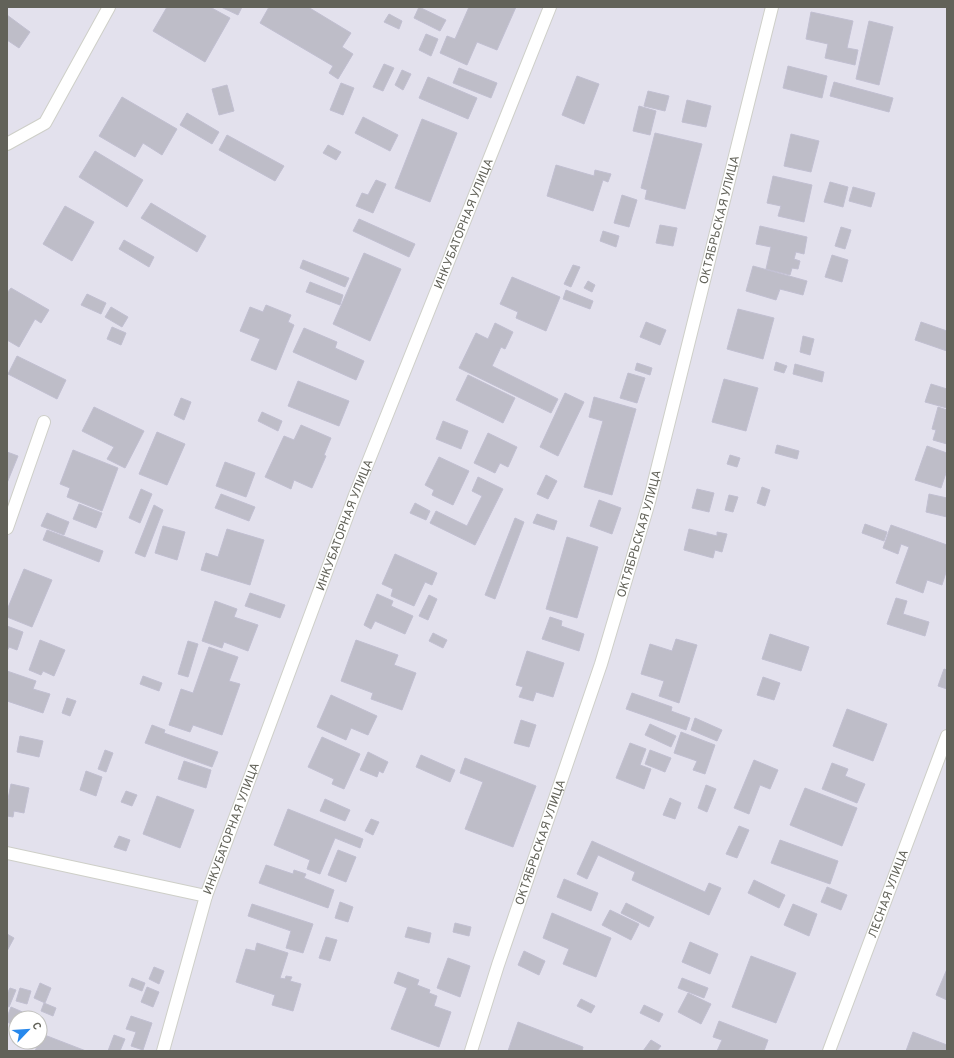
<svg xmlns="http://www.w3.org/2000/svg" width="954" height="1058" viewBox="0 0 954 1058" font-family="Overpass,sans-serif">
<style>
.building{fill:#bebdc8;stroke:#c1bfd1}
.lines{fill:none;stroke-linecap:round;stroke-linejoin:round}
.minor-casing{stroke:#cecfc8;stroke-width:14}
.minor{stroke:#fff;stroke-width:12}
.labels{text-anchor:middle;stroke-width:3.5;stroke-linejoin:round;paint-order:stroke}
.street-label{font-size:12px;fill:#626259;stroke:#fff}
</style>
<rect width="100%" height="100%" fill="#e3e1ed"/>
<!-- building -->
<g class="building">
<polygon points="167,7 210,7 230,18 205,62 153,31"/>
<polygon points="221,7 242,7 238,15"/>
<polygon points="269,7 308,7 351,33 342,47 353,54 338,79 329,73 333,66 260,23"/>
<polygon points="419,7 446,20 440,31 414,18"/>
<polygon points="469,7 516,7 497,50 477,42 467,65 440,53 447,36 455,39"/>
<polygon points="811,12 853,21 847,48 858,50 855,65 825,58 828,44 806,39"/>
<polygon points="389,14 402,21 399,29 384,22"/>
<polygon points="7,15 30,32 19,48 7,40"/>
<polygon points="869,21 893,27 879,85 856,79"/>
<polygon points="426,34 438,39 431,56 419,50"/>
<polygon points="384,64 394,68 383,91 373,87"/>
<polygon points="788,66 827,76 822,98 783,88"/>
<polygon points="459,68 497,83 491,98 453,83"/>
<polygon points="402,70 411,74 403,90 395,85"/>
<polygon points="577,76 599,84 584,124 562,115"/>
<polygon points="428,77 477,98 468,119 419,98"/>
<polygon points="834,82 893,98 889,112 830,96"/>
<polygon points="341,83 354,88 343,115 330,110"/>
<polygon points="227,85 234,111 219,115 212,89"/>
<polygon points="648,91 669,96 665,111 644,106"/>
<polygon points="122,97 177,129 162,155 143,143 135,157 99,136"/>
<polygon points="687,100 711,106 706,127 682,122"/>
<polygon points="639,106 656,111 650,135 633,131"/>
<polygon points="187,113 219,132 212,144 180,125"/>
<polygon points="363,117 398,135 390,151 355,133"/>
<polygon points="422,119 457,133 430,202 395,188"/>
<polygon points="655,133 702,144 685,209 645,199 647,190 641,188"/>
<polygon points="791,134 819,141 811,172 784,166"/>
<polygon points="227,135 284,166 275,181 219,150"/>
<polygon points="328,145 341,152 336,160 323,153"/>
<polygon points="95,151 143,180 127,207 79,177"/>
<polygon points="556,165 594,176 595,170 611,174 608,182 603,180 593,211 547,196"/>
<polygon points="773,176 812,185 804,222 778,216 781,206 767,203"/>
<polygon points="376,180 386,184 373,213 356,206 362,193 368,195"/>
<polygon points="830,182 848,187 843,207 824,202"/>
<polygon points="853,187 875,193 871,207 849,201"/>
<polygon points="622,195 637,200 629,227 614,223"/>
<polygon points="151,203 206,236 197,252 141,218"/>
<polygon points="65,206 94,222 72,261 43,244"/>
<polygon points="359,219 415,244 409,257 353,231"/>
<polygon points="660,225 677,228 673,246 656,243"/>
<polygon points="760,226 807,237 804,254 796,252 794,259 800,261 798,269 792,268 790,275 766,269 771,247 756,244"/>
<polygon points="841,227 851,230 845,249 835,246"/>
<polygon points="603,231 619,236 616,247 600,241"/>
<polygon points="124,240 154,257 149,267 119,249"/>
<polygon points="364,253 401,269 370,341 333,324"/>
<polygon points="832,255 848,260 842,282 825,277"/>
<polygon points="303,260 349,278 345,287 300,268"/>
<polygon points="573,265 580,267 571,287 564,284"/>
<polygon points="753,266 807,281 803,295 780,289 776,300 746,291"/>
<polygon points="512,277 560,297 546,331 516,318 518,312 500,304"/>
<polygon points="588,281 595,285 592,292 584,288"/>
<polygon points="310,282 343,295 340,305 306,292"/>
<polygon points="11,288 49,310 41,323 35,319 19,347 7,340 7,293"/>
<polygon points="566,290 593,301 590,309 563,299"/>
<polygon points="87,294 106,303 101,314 81,305"/>
<polygon points="266,305 291,315 288,322 294,325 276,370 251,360 260,339 240,331 250,307 263,312"/>
<polygon points="111,307 128,317 122,327 105,317"/>
<polygon points="738,309 774,318 763,359 727,349"/>
<polygon points="646,322 666,330 660,345 640,337"/>
<polygon points="921,322 947,331 947,351 915,340"/>
<polygon points="495,323 513,332 505,349 501,347 492,366 558,399 551,413 459,368 476,333 488,339"/>
<polygon points="112,327 126,333 121,345 107,339"/>
<polygon points="304,328 337,342 335,348 364,361 356,380 293,352"/>
<polygon points="803,336 814,339 810,355 800,352"/>
<polygon points="17,356 66,380 57,399 8,374"/>
<polygon points="776,362 787,366 784,373 774,370"/>
<polygon points="637,363 652,368 650,375 635,370"/>
<polygon points="795,364 824,372 822,382 793,374"/>
<polygon points="628,373 645,378 637,403 620,398"/>
<polygon points="468,375 515,398 503,423 456,400"/>
<polygon points="724,379 758,388 746,431 712,422"/>
<polygon points="298,381 349,401 339,426 288,406"/>
<polygon points="931,384 947,389 947,408 925,402"/>
<polygon points="565,393 584,402 558,456 540,447"/>
<polygon points="594,397 636,409 612,495 584,487 603,421 589,417"/>
<polygon points="181,398 191,402 184,420 174,415"/>
<polygon points="94,407 144,431 125,468 107,459 114,447 82,431"/>
<polygon points="938,407 947,410 947,444 933,440 936,430 932,429"/>
<polygon points="262,412 282,421 278,431 258,421"/>
<polygon points="443,421 468,431 461,449 436,439"/>
<polygon points="301,425 331,438 324,455 326,456 312,488 294,480 291,489 265,477 284,436 294,440"/>
<polygon points="157,432 185,444 167,485 139,474"/>
<polygon points="488,433 517,447 508,467 500,463 495,473 474,463"/>
<polygon points="777,445 799,451 797,459 775,453"/>
<polygon points="927,446 947,453 947,470 941,488 915,480"/>
<polygon points="73,450 118,468 102,511 67,497 70,488 60,484"/>
<polygon points="7,452 18,456 7,483"/>
<polygon points="730,455 740,458 737,467 727,464"/>
<polygon points="439,457 469,471 453,505 432,495 434,490 425,485"/>
<polygon points="225,462 255,473 246,497 216,486"/>
<polygon points="546,475 557,481 548,499 537,494"/>
<polygon points="478,477 503,489 475,545 430,523 436,511 467,526 482,496 472,491"/>
<polygon points="762,487 770,490 765,506 757,503"/>
<polygon points="141,489 152,494 140,523 129,518"/>
<polygon points="697,489 714,493 709,512 692,508"/>
<polygon points="221,494 255,507 249,521 215,508"/>
<polygon points="929,494 947,498 947,517 926,512"/>
<polygon points="729,495 738,497 733,512 725,510"/>
<polygon points="599,500 621,508 612,534 590,526"/>
<polygon points="415,503 430,511 426,520 410,513"/>
<polygon points="79,504 102,513 96,528 73,519"/>
<polygon points="154,505 163,510 145,557 135,553"/>
<polygon points="47,513 69,522 64,535 41,526"/>
<polygon points="537,514 557,521 554,530 533,523"/>
<polygon points="515,518 524,522 495,599 485,595"/>
<polygon points="865,524 887,532 884,541 862,533"/>
<polygon points="891,525 947,545 947,569 942,585 927,580 923,593 896,583 909,547 901,544 898,554 883,548"/>
<polygon points="163,526 185,532 177,560 155,553"/>
<polygon points="227,529 264,540 250,585 201,570 206,553 218,557"/>
<polygon points="689,529 717,536 717,532 727,534 722,552 715,550 713,558 684,550"/>
<polygon points="47,530 103,551 99,562 43,540"/>
<polygon points="567,537 598,547 577,618 546,609"/>
<polygon points="395,554 437,573 432,585 425,582 414,606 391,596 393,589 382,584"/>
<polygon points="24,569 52,580 32,627 7,617 7,610"/>
<polygon points="250,593 285,605 280,618 245,606"/>
<polygon points="377,594 393,601 391,606 413,616 405,634 375,621 371,629 364,625"/>
<polygon points="429,595 437,599 428,620 419,616"/>
<polygon points="896,598 907,601 903,614 929,622 925,636 887,624"/>
<polygon points="215,601 237,609 234,617 258,625 248,651 224,642 222,648 202,641"/>
<polygon points="550,617 562,621 561,626 584,634 579,651 542,639"/>
<polygon points="7,626 23,632 17,650 9,647 7,651"/>
<polygon points="433,633 447,640 443,648 429,641"/>
<polygon points="770,634 809,647 801,671 762,659"/>
<polygon points="676,639 697,645 679,703 659,696 664,681 641,674 650,644 672,651"/>
<polygon points="40,640 65,650 54,676 43,671 41,675 29,670"/>
<polygon points="356,640 398,655 394,665 416,673 402,710 371,699 373,693 341,681"/>
<polygon points="188,641 198,644 188,677 178,674"/>
<polygon points="209,647 238,657 229,681 240,684 222,735 193,725 190,732 169,725 181,689 193,693"/>
<polygon points="527,651 564,663 553,697 536,692 533,701 519,697 523,687 516,685"/>
<polygon points="944,669 947,670 947,689 938,686"/>
<polygon points="7,671 36,681 33,689 50,694 43,713 7,701"/>
<polygon points="143,676 162,683 159,691 140,684"/>
<polygon points="763,677 780,683 774,700 757,695"/>
<polygon points="632,693 672,707 671,711 690,718 686,730 626,709"/>
<polygon points="331,695 377,716 368,735 351,728 346,740 317,727"/>
<polygon points="67,698 76,701 70,716 62,713"/>
<polygon points="847,709 887,724 873,761 833,746"/>
<polygon points="695,718 722,730 717,741 691,730"/>
<polygon points="521,720 536,725 529,747 514,743"/>
<polygon points="650,724 676,736 671,747 645,735"/>
<polygon points="152,725 165,730 164,733 218,752 212,767 145,743"/>
<polygon points="681,732 715,745 705,774 693,770 697,761 674,753"/>
<polygon points="20,736 43,741 39,757 17,752"/>
<polygon points="322,737 360,754 344,789 332,784 334,779 308,767"/>
<polygon points="630,743 646,749 640,765 651,769 644,789 616,778"/>
<polygon points="105,750 113,753 106,772 98,769"/>
<polygon points="650,750 671,758 665,772 645,764"/>
<polygon points="368,752 388,762 383,773 379,771 377,777 360,770"/>
<polygon points="421,755 455,770 450,782 416,767"/>
<polygon points="465,758 536,786 513,847 465,829 483,782 460,773"/>
<polygon points="754,760 778,770 770,789 760,785 749,814 734,808"/>
<polygon points="184,761 211,770 206,788 178,779"/>
<polygon points="832,763 848,769 845,776 865,784 857,803 822,789"/>
<polygon points="86,771 102,777 96,796 80,790"/>
<polygon points="11,784 29,788 24,813 14,811 13,817 7,816 7,804"/>
<polygon points="706,785 716,789 707,812 698,808"/>
<polygon points="805,788 857,808 842,846 790,825"/>
<polygon points="126,791 137,795 132,806 121,802"/>
<polygon points="157,796 194,810 180,848 143,834"/>
<polygon points="670,798 681,803 675,819 663,815"/>
<polygon points="325,799 350,810 345,821 320,811"/>
<polygon points="288,809 363,839 360,848 335,838 320,874 307,869 310,860 274,845"/>
<polygon points="371,819 379,822 373,835 365,831"/>
<polygon points="739,826 749,830 737,858 726,854"/>
<polygon points="119,836 130,840 126,851 114,847"/>
<polygon points="780,840 838,861 830,884 771,863"/>
<polygon points="592,841 705,892 709,883 721,888 709,915 632,880 635,872 598,855 587,879 577,874"/>
<polygon points="338,850 356,857 346,882 328,875"/>
<polygon points="266,865 293,874 294,870 306,874 304,878 334,890 328,908 259,883"/>
<polygon points="564,879 598,893 591,911 557,897"/>
<polygon points="754,880 785,895 779,908 748,893"/>
<polygon points="827,887 847,895 841,910 821,902"/>
<polygon points="340,902 353,907 348,922 335,918"/>
<polygon points="626,903 654,917 649,927 621,913"/>
<polygon points="252,904 313,924 303,953 286,948 291,931 248,916"/>
<polygon points="793,904 817,914 809,936 784,925"/>
<polygon points="610,910 639,924 631,940 602,925"/>
<polygon points="552,913 611,938 596,977 563,964 569,949 543,938"/>
<polygon points="455,923 471,927 469,936 453,932"/>
<polygon points="408,927 431,933 429,943 405,937"/>
<polygon points="7,934 14,938 7,951"/>
<polygon points="326,937 337,940 330,961 319,958"/>
<polygon points="690,942 718,954 710,974 682,962"/>
<polygon points="257,943 288,953 280,978 285,979 286,976 292,977 290,981 301,984 293,1011 272,1005 275,995 236,982 246,949 255,951"/>
<polygon points="524,951 545,961 539,975 518,965"/>
<polygon points="751,956 796,973 776,1023 732,1007"/>
<polygon points="448,958 470,966 460,997 437,988"/>
<polygon points="154,967 164,971 159,984 149,979"/>
<polygon points="947,969 947,1000 936,995"/>
<polygon points="398,972 419,980 417,985 430,990 429,993 437,996 434,1006 451,1012 439,1047 391,1029 407,988 394,983"/>
<polygon points="132,978 145,983 142,991 129,986"/>
<polygon points="682,978 708,988 704,998 678,988"/>
<polygon points="40,983 51,988 45,1003 34,998"/>
<polygon points="147,987 159,992 153,1007 141,1002"/>
<polygon points="10,988 16,990 9,1007 7,1006 7,994"/>
<polygon points="20,988 31,991 27,1004 16,1001"/>
<polygon points="688,993 711,1004 701,1024 678,1012"/>
<polygon points="581,999 595,1006 591,1013 577,1006"/>
<polygon points="44,1003 56,1008 53,1016 41,1011"/>
<polygon points="644,1005 663,1014 659,1022 640,1013"/>
<polygon points="11,1007 34,1017 34,1018 16,1018 16,1026 7,1022 7,1017"/>
<polygon points="131,1016 152,1023 143,1050 131,1046 136,1032 126,1029"/>
<polygon points="719,1021 768,1040 764,1051 717,1051 722,1040 713,1037"/>
<polygon points="518,1022 583,1047 582,1051 508,1051"/>
<polygon points="913,1032 947,1045 947,1051 906,1051"/>
<polygon points="42,1034 86,1051 35,1051 39,1042 40,1042 40,1039"/>
<polygon points="114,1035 125,1039 120,1051 108,1051"/>
<polygon points="651,1040 661,1046 657,1051 643,1051"/>
</g>
<g class="lines">
<!-- minor casing -->
<g class="minor-casing">
<g id="minor">
<polyline points="7,144 45,123 109,7"/>
<polyline points="7,528 44,422"/>
<polyline points="7,853 206,896"/>
<path id="s1" d="M 163,1051 L 206,896 L 355,495 L 550,7"/>
<path id="s2" d="M 471,1051 L 498,965 L 601,664 L 649,502 L 772,7"/>
<path id="s3" d="M 829,1051 L 947,736"/>
</g>
</g>
<!-- minor -->
<use href="#minor" class="minor"/>
</g>
<g class="labels">
<!-- street labels -->
<g class="street-label">
<text dy="4" stroke="none"><textPath href="#s2" startOffset="868">ОКТЯБРЬСКАЯ УЛИЦА</textPath></text>
<text dy="4" stroke="none"><textPath href="#s1" startOffset="881">ИНКУБАТОРНАЯ УЛИЦА</textPath></text>
<text dy="4" stroke="none"><textPath href="#s1" startOffset="557">ИНКУБАТОРНАЯ УЛИЦА</textPath></text>
<text dy="4" stroke="none"><textPath href="#s2" startOffset="544">ОКТЯБРЬСКАЯ УЛИЦА</textPath></text>
<text dy="4" stroke="none"><textPath href="#s1" startOffset="233">ИНКУБАТОРНАЯ УЛИЦА</textPath></text>
<text dy="4" stroke="none"><textPath href="#s2" startOffset="220">ОКТЯБРЬСКАЯ УЛИЦА</textPath></text>
<text dy="4" stroke="none"><textPath href="#s3" startOffset="168">ЛЕСНАЯ УЛИЦА</textPath></text>
</g>
</g>
<!-- border -->
<rect width="954" height="1058" fill="none" stroke="#626259" stroke-width="16"/>
<!-- north arrow -->
<g transform="translate(28 1030) rotate(65)"><circle r="19" fill="#ffffff" stroke="#c0c0bd"/>
<path d="M0-3L7 15L0 10L-7 15Z" fill="#2788ec"/>
<text y="-6" font-size="11" font-weight="bold" text-anchor="middle" fill="#626259">С</text>
</g>
</svg>
